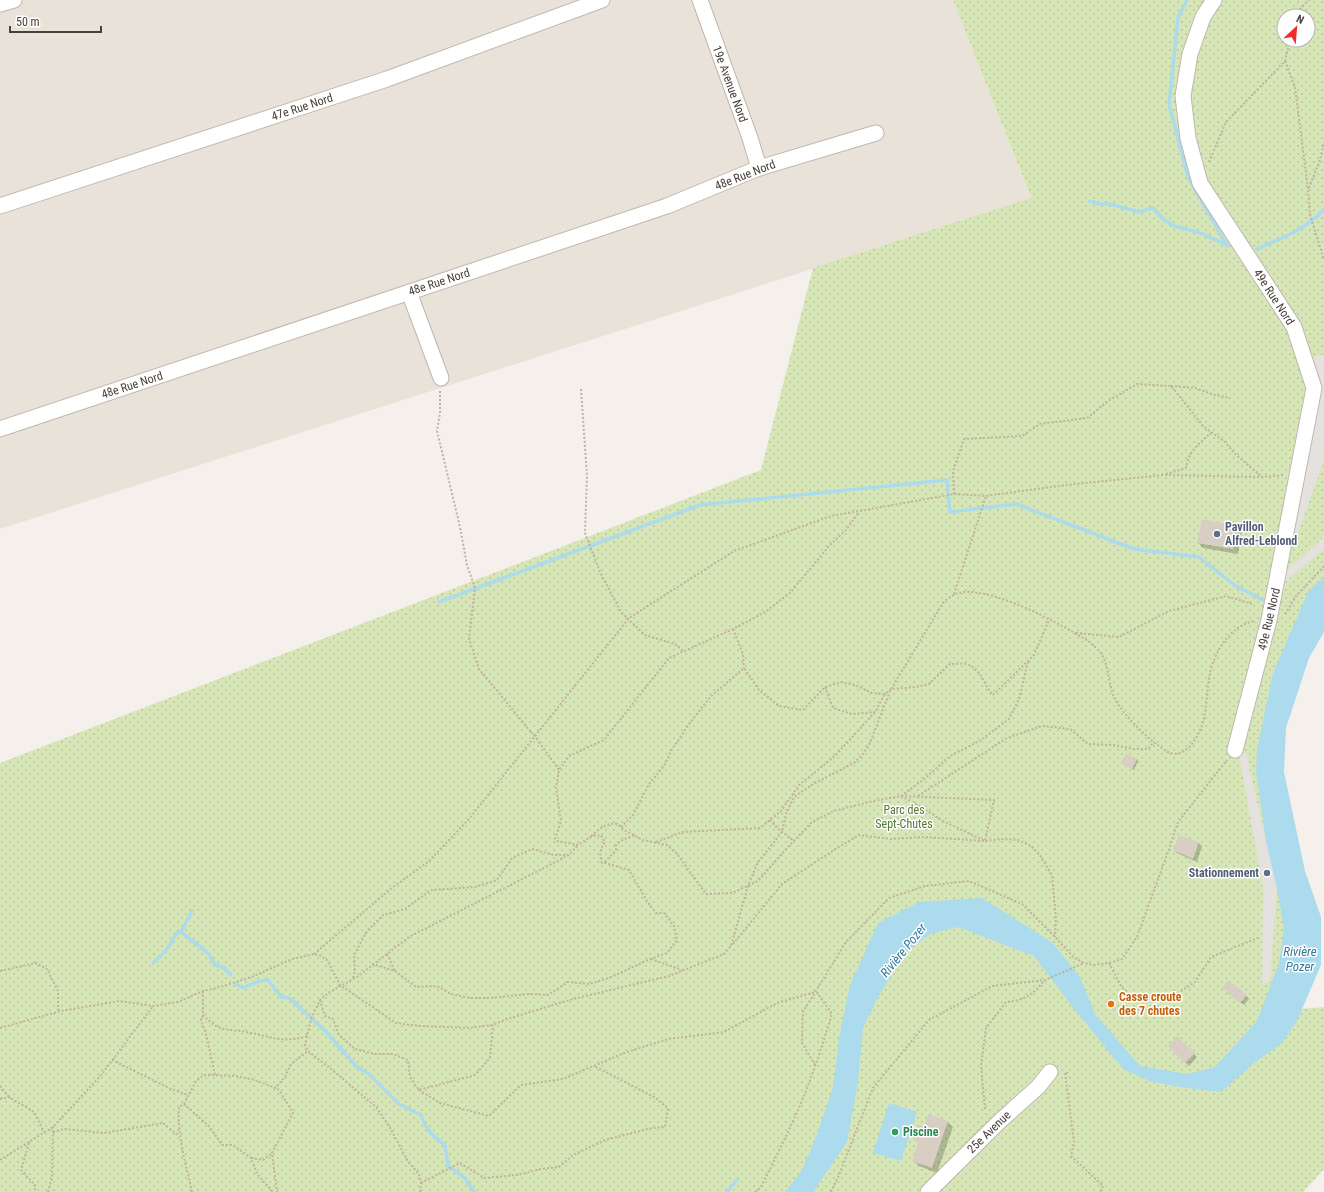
<svg xmlns="http://www.w3.org/2000/svg" width="1324" height="1192" viewBox="0 0 1324 1192" font-family="'Roboto Condensed',sans-serif">
<style>
.residential{fill:#e8e2d9}
.park{fill:url(#park-dots);fill-rule:evenodd}
.parking{fill:#e4e1df}
.water{fill:#abdbed}
.shadow{fill:#0003}
.lines{fill:none;stroke-linecap:round;stroke-linejoin:round}
.stream{stroke:#abdbed;stroke-width:3.5}
.building{fill:#d9cec4}
.minor-casing{stroke:#c0b7ae;stroke-width:17}
.path{stroke:#c1b1a0;stroke-width:2;stroke-dasharray:2 2;stroke-linecap:butt}
.minor{stroke:#fff;stroke-width:15}
.path-bridge{stroke:#c1b1a0;stroke-width:2;stroke-dasharray:2 2;stroke-linecap:butt}
.service-dot{fill:#5c6f8a;stroke:#fff;stroke-width:1.5}
.food-dot{fill:#e8710a;stroke:#fff;stroke-width:1.5}
.leisure-dot{fill:#2e9e5b;stroke:#fff;stroke-width:1.5}
.labels{text-anchor:middle;stroke-width:3;stroke-linejoin:round;paint-order:stroke}
.street-label{font-size:12px;fill:#484039;stroke:#fff}
.service-label{font-size:12px;font-weight:bold;fill:#4e5e75;stroke:#fff;text-anchor:start}
.park-label{font-size:12px;fill:#54782e;stroke:#fff}
.food-label{font-size:12px;font-weight:bold;fill:#c56008;stroke:#fff;text-anchor:start}
.leisure-label{font-size:12px;font-weight:bold;fill:#27864d;stroke:#fff;text-anchor:start}
.water-label{font-size:13px;font-style:italic;fill:#317a98;stroke:#fff}
</style>
<defs>
<pattern id="park-dots" width="8" height="8" patternUnits="userSpaceOnUse"><rect width="8" height="8" fill="#d7e6b6"/><path d="M2 2h.1M6 6h.1" fill="none" stroke="#bac69d" stroke-width="1.8" stroke-linecap="round"/></pattern>
</defs>
<rect width="100%" height="100%" fill="#f5f0eb"/>
<!-- residential -->
<polygon class="residential" points="0,0 953,0 1031,199 0,529"/>
<!-- park -->
<path class="park" d="M 953,0 L 1324,0 L 1324,606 L 1305,641 L 1276,766 L 1300,1009 L 1324,1007 L 1324,1169 L 1303,1192 L 0,1192 L 0,763 L 761,470 L 813,268 L 1031,198 ZM 1284,16 L 1308,16 L 1308,40 L 1284,40 Z"/>
<!-- parking -->
<g class="parking">
<polygon points="1324,354 1324,460 1294,545 1288,546 1312,358"/>
<polygon points="1324,532 1324,549 1276,590 1278,578 1322,539"/>
<polygon points="1246,753 1277,888 1270,982 1262,984 1263,888 1239,754"/>
</g>
<!-- water -->
<g class="water">
<polygon points="1324,577 1324,632 1309,658 1286,728 1284,772 1305,871 1321,917 1321,965 1297,1021 1282,1043 1254,1063 1221,1092 1187,1088 1152,1082 1123,1069 1075,1010 1034,956 958,927 930,934 904,954 877,999 863,1028 858,1082 847,1142 813,1192 785,1192 801,1172 814,1142 833,1088 839,1038 850,985 878,923 919,902 982,898 1053,943 1080,977 1095,1014 1140,1066 1188,1074 1215,1067 1257,1021 1279,963 1284,929 1277,888 1266,841 1256,771 1257,750 1273,673 1308,592"/>
<polygon points="889,1103 917,1112 901,1161 873,1153"/>
</g>
<!-- shadow -->
<g class="shadow">
<polygon points="1237,527 1242,532 1238,554 1203,548 1198,543"/>
<polygon points="1137,759 1138,761 1134,770 1123,764"/>
<polygon points="1180,836 1199,843 1202,846 1197,862 1177,853 1174,850"/>
<polygon points="1226,992 1246,995 1249,999 1244,1005"/>
<polygon points="1178,1037 1197,1057 1189,1066 1169,1046"/>
<polygon points="948,1122 953,1127 937,1173 919,1166 914,1161 925,1127"/>
</g>
<g class="lines">
<!-- stream -->
<g class="stream">
<polyline points="1187,0 1178,18 1169,104 1188,177 1227,246"/>
<polyline points="1089,201 1100,204 1110,204 1139,212 1153,208 1163,219 1174,226 1198,232 1227,245"/>
<path d="M 1257,249 C 1281,238 1306,230 1324,209"/>
<polyline points="439,602 700,505 947,480 950,512 1016,504 1134,549 1199,557 1234,585 1269,603"/>
<polyline points="181,932 192,911"/>
<polyline points="153,963 166,951 177,933 181,932 209,954 215,965 223,967 231,975"/>
<path d="M 236,984 L 243,988 L 259,981 L 268,980 L 281,997 L 289,998 L 294,1002 L 326,1032 L 357,1067 L 369,1074 L 399,1104 L 421,1115 C 426,1130 433,1136 445,1145 L 448,1166 L 465,1178 L 474,1192"/>
<polyline points="727,1192 737,1180"/>
</g>
</g>
<!-- building -->
<g class="building">
<polygon points="1202,519 1238,526 1233,549 1197,543"/>
<polygon points="1126,754 1137,759 1132,769 1120,763"/>
<polygon points="1179,835 1199,842 1193,859 1173,850"/>
<polygon points="1228,980 1247,995 1240,1003 1222,988"/>
<polygon points="1110,998 1116,1009 1112,1011 1106,1000"/>
<polygon points="1177,1036 1195,1053 1185,1063 1168,1046"/>
<polygon points="929,1114 948,1121 932,1168 912,1161 918,1143 914,1140 920,1125 924,1126"/>
</g>
<g class="lines">
<!-- minor casing -->
<g class="minor-casing">
<g id="minor">
<polyline points="700,0 750,138 759,168"/>
<polyline points="1214,0 1203,17 1190,54 1183,96 1188,138 1200,183 1294,327 1314,388 1269,620 1235,750"/>
<polyline points="0,4 14,0"/>
<polyline points="0,206 387,79 602,0"/>
<polyline points="409,292 441,378"/>
<polyline points="0,429 667,206 759,168 876,133"/>
<polyline points="928,1192 1000,1121 1038,1087 1050,1072"/>
</g>
</g>
<!-- path -->
<g class="path">
<polyline points="1296,16 1297,12 1309,0"/>
<polyline points="1285,61 1295,87 1308,189 1310,215 1324,260"/>
<polyline points="1209,162 1226,122 1285,61 1290,40"/>
<polyline points="1309,188 1320,160 1324,142"/>
<polyline points="1171,386 1195,388 1215,395 1230,398"/>
<polyline points="581,389 587,476 585,533 600,572 621,612 645,635 675,644 683,651"/>
<polyline points="440,391 440,413 437,431 460,527 467,565 475,588 469,639 479,669 531,732"/>
<path d="M 1166,474 L 1186,468 C 1188,452 1199,443 1211,433"/>
<polyline points="954,494 953,471 964,439 1022,436 1040,424 1087,418 1108,401 1137,384 1171,386 1204,427 1225,442 1235,454 1261,476"/>
<polyline points="954,594 986,496"/>
<polyline points="1285,614 1297,595 1324,566"/>
<polyline points="733,629 743,654 744,668"/>
<polyline points="1076,633 1119,637 1169,611 1226,596 1252,604"/>
<polyline points="825,687 833,708 852,714 875,712"/>
<polyline points="539,742 559,770"/>
<polyline points="901,796 923,780 950,756 981,740 1009,719 1019,699 1028,662"/>
<polyline points="918,796 1007,738 1042,726 1070,729 1088,744 1114,745 1133,749 1148,749 1154,742"/>
<polyline points="770,820 777,828 794,841"/>
<path d="M 621,827 L 633,815 L 649,784 L 664,766 L 671,751 L 689,724 L 711,696 L 744,668 L 759,690 L 779,706 L 803,710 L 825,687 L 841,682 L 855,685 L 872,693 L 885,694 L 891,689 L 916,687 L 929,684 L 950,664 C 955,664 962,663 966,664 C 982,668 983,685 993,695 L 1034,655 L 1049,620"/>
<path d="M 591,836 C 600,829 606,822 618,824 L 624,830 L 643,840 L 667,845 L 677,854 L 706,894 L 732,893 L 758,881 L 788,847 L 812,822 L 834,811 L 873,801 L 901,796 L 921,807 L 943,821 L 985,841 L 1001,839 L 1018,840 L 1031,846 L 1039,854 L 1052,875 L 1056,919 L 1055,937"/>
<polyline points="656,842 683,832 760,828 781,811 799,785 836,755 875,712 885,694"/>
<path d="M 605,862 L 616,850 L 616,845 C 621,840 627,838 634,835"/>
<polyline points="733,944 782,884 837,848 859,835 891,839 924,837 985,841 994,800 902,796"/>
<polyline points="314,954 393,887 428,862 469,819 629,618 734,551 831,516 954,494 986,496 1066,485 1163,475 1262,477 1284,475"/>
<polyline points="387,954 395,971"/>
<polyline points="651,959 682,970"/>
<polyline points="1109,963 1121,986 1132,997 1172,997 1195,982 1211,957 1260,937"/>
<path d="M 372,964 L 395,971 L 416,987 L 437,986 L 451,994 L 470,998 L 489,998 L 530,994 L 548,995 L 568,982 L 589,984 L 609,978 L 650,959 L 667,953 L 677,940 L 674,926 L 664,913 L 656,913 C 645,900 638,885 629,870 L 605,863 L 602,863 C 599,856 600,849 605,842 L 601,835 L 592,836 L 578,845 L 557,841 L 555,839 L 561,821 L 556,788 L 559,770 L 569,756 L 604,740 L 669,658 L 733,629 L 765,612 L 790,593 L 829,546 L 846,530 L 859,512"/>
<polyline points="0,971 36,963 47,969 58,991 58,1009 60,1011"/>
<polyline points="353,978 355,971 354,955 367,931 383,915 405,909 431,890 475,887 497,880 512,858 532,849 554,855 568,855"/>
<polyline points="203,991 203,1015 201,1020 206,1034 215,1075"/>
<polyline points="320,1000 325,1016 333,1019 339,1035 355,1049 375,1054 393,1054 408,1060 410,1077 419,1090 475,1075 490,1058 493,1025"/>
<path d="M 203,1015 C 208,1020 214,1026 221,1028 C 228,1031 238,1030 246,1032 C 270,1036 282,1044 307,1036"/>
<path d="M 0,1028 L 61,1011 L 119,1001 L 153,1006 L 178,1002 L 203,991 L 220,987 L 254,976 L 292,959 L 314,954 L 319,955 L 327,960 L 340,985 L 396,1023 L 420,1026 L 469,1028 L 493,1025 L 504,1020 L 573,999 L 669,976 L 724,954 L 731,946 L 748,886 L 758,862 L 782,832 L 786,814 L 794,797 L 813,784 L 854,763 L 863,754 L 869,745 L 891,689 L 943,603 C 949,597 955,593 964,592 C 971,591 978,593 985,594 C 1022,603 1056,622 1088,641 C 1094,646 1101,651 1104,659 C 1109,671 1109,685 1114,697 C 1121,713 1151,742 1166,751 C 1186,763 1200,734 1204,719 C 1207,704 1207,688 1210,673 C 1215,651 1230,626 1254,621"/>
<polyline points="112,1060 171,1089 188,1095"/>
<polyline points="815,1065 802,1043 803,1012 846,942 889,898 925,886 969,881 1022,904 1055,937 1073,957 1084,963 1094,965 1109,963 1122,959 1137,937 1168,852 1178,822 1227,760"/>
<polyline points="1068,1073 1065,1072 1074,1142 1071,1156 1103,1186 1100,1192"/>
<polyline points="0,1086 9,1097"/>
<polyline points="274,1087 279,1090 293,1113 272,1153 277,1192"/>
<polyline points="419,1090 440,1103 489,1116 521,1085 563,1079 624,1053 668,1039 724,1032 777,1003 815,992"/>
<polyline points="0,1099 9,1097 34,1112 44,1132"/>
<polyline points="184,1104 209,1126 222,1145 233,1145 251,1158 257,1174 273,1192"/>
<path d="M 985,1109 L 981,1066 L 986,1028 L 1006,1002 C 1026,1000 1032,995 1045,980"/>
<polyline points="53,1132 65,1129 104,1133 163,1123 179,1136"/>
<polyline points="29,1143 21,1170 35,1185 35,1192"/>
<polyline points="251,1158 263,1160 272,1153"/>
<polyline points="0,1160 53,1127 102,1074 153,1006"/>
<polyline points="421,1183 460,1163 484,1178 517,1175 541,1169 559,1167 573,1155 605,1140 652,1128 665,1127 668,1108 654,1097 594,1066"/>
<polyline points="48,1192 52,1178 53,1127"/>
<path d="M 192,1192 C 186,1164 177,1136 179,1107 L 184,1104 L 196,1081 L 204,1075 L 236,1076 L 255,1080 L 275,1088 L 285,1077 L 291,1064 L 308,1051"/>
<polyline points="420,1192 421,1183 419,1174 409,1163 389,1126 376,1107 336,1073 308,1051 305,1045 311,1019 320,1000 328,993 357,977 409,937 569,855 578,845"/>
<path d="M 755,1192 L 761,1187 C 772,1165 783,1143 793,1121 C 809,1087 821,1050 832,1014 L 816,991"/>
<polyline points="831,1192 839,1175 873,1088 929,1020 992,986 1045,980 1084,963"/>
</g>
<!-- minor -->
<use href="#minor" class="minor"/>
<!-- path-bridge -->
<polyline class="path-bridge" points="531,732 539,742"/>
</g>
<!-- markers -->
<g class="service-dot">
<circle cx="1217" cy="534" r="4"/>
<circle cx="1267" cy="873" r="4"/>
</g>
<circle class="food-dot" cx="1111" cy="1004" r="4"/>
<circle class="leisure-dot" cx="895" cy="1132" r="4"/>
<g class="labels">
<!-- street labels -->
<g class="street-label">
<text transform="translate(730 84) rotate(70)" y="4">19e Avenue Nord</text>
<text transform="translate(302 107) rotate(-18)" y="4">47e Rue Nord</text>
<text transform="translate(745 175) rotate(-21)" y="4">48e Rue Nord</text>
<text transform="translate(439 282) rotate(-18)" y="4">48e Rue Nord</text>
<text transform="translate(1274 297) rotate(57)" y="4">49e Rue Nord</text>
<text transform="translate(132 385) rotate(-18)" y="4">48e Rue Nord</text>
<text transform="translate(1269 619) rotate(-77)" y="4">49e Rue Nord</text>
<text transform="translate(989 1132) rotate(-44)" y="4">25e Avenue</text>
</g>
<!-- service labels -->
<g class="service-label">
<text x="1225" y="531">Pavillon<tspan x="1225" dy="14">Alfred-Leblond</tspan></text>
<text x="1259" y="877" text-anchor="end">Stationnement</text>
</g>
<!-- park labels -->
<g class="park-label">
<text x="904" y="814">Parc des<tspan x="904" dy="14">Sept-Chutes</tspan></text>
</g>
<!-- food labels -->
<g class="food-label">
<text x="1119" y="1001">Casse croute<tspan x="1119" dy="14">des 7 chutes</tspan></text>
</g>
<!-- leisure labels -->
<g class="leisure-label">
<text x="903" y="1136">Piscine</text>
</g>
<!-- water labels -->
<g class="water-label">
<text transform="translate(903 950) rotate(-51)" y="5">Rivière Pozer</text>
<text x="1300" y="956">Rivière<tspan x="1300" dy="15">Pozer</tspan></text>
</g>
</g>
<!-- north arrow -->
<g transform="translate(1296 28) rotate(26)"><circle r="19" fill="#ffffff" stroke="#b6b3b0"/>
<path d="M0-3L7 15L0 10L-7 15Z" fill="#ee2d28"/>
<text y="-6" font-size="11" font-weight="bold" text-anchor="middle" fill="#484039">N</text>
</g>
<!-- scale -->
<path d="M10 26v6h91v-6" fill="none" stroke="#484039" stroke-width="2"/>
<text x="16" y="26" font-size="12" fill="#484039" stroke="#ffffff" stroke-width="3" paint-order="stroke">50 m</text>
</svg>
